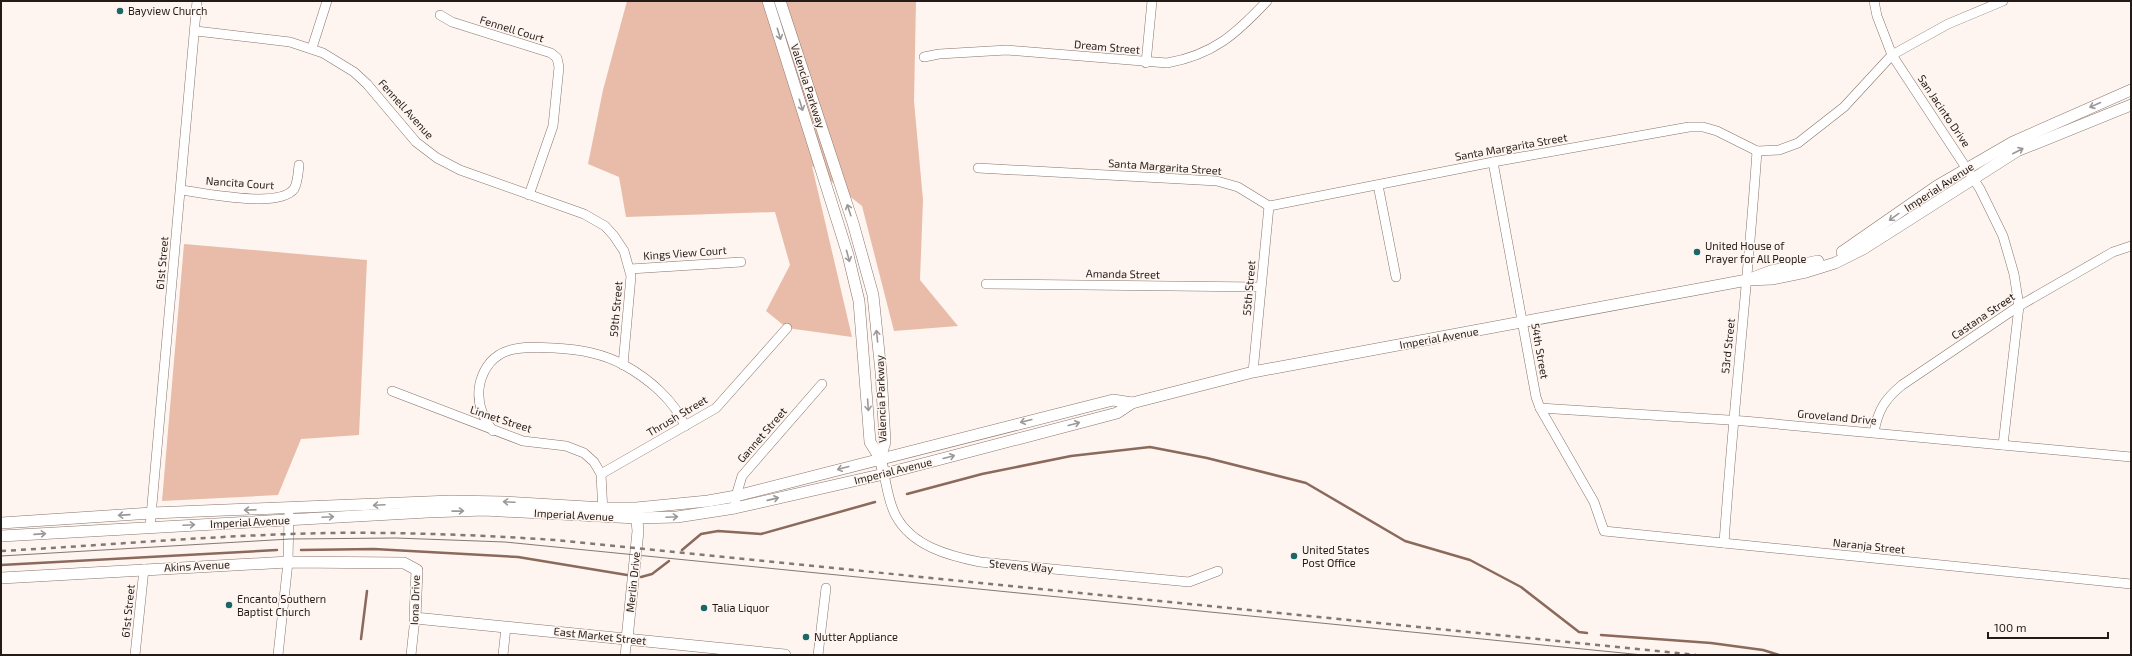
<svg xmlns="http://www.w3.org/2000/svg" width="2132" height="656" viewBox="0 0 2132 656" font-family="'Exo 2',sans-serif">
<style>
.green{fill:#e8bca9}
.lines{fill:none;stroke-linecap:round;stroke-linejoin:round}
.stream{stroke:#8b695b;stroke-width:2.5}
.minor-casing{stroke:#88736a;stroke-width:10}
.major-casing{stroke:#88736a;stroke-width:12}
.minor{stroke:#fff;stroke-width:9}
.major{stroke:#fff;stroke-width:11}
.tram{stroke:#827975;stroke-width:1}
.rail{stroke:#827975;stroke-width:2.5;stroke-dasharray:5 5;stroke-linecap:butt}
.oneway{stroke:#9c9897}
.poi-dot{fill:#1a6767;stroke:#fef5f0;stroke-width:1.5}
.labels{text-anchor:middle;stroke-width:3;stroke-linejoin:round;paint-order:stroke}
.poi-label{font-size:11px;fill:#231b17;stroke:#fef5f0;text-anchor:start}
.street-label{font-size:11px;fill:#231b17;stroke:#fef5f0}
</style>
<rect width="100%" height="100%" fill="#fef5f0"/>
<!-- green -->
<g class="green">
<polygon points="627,1 916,1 914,101 923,200 920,280 958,326 894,331 862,206 812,166 852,337 787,328 766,311 790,265 775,212 626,217 619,177 588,164 603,90"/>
<polygon points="184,244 367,260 359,435 301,439 278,495 162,501"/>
</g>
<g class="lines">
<!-- stream -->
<g class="stream">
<polyline points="907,494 982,474 1071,456 1150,447 1207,458 1306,483 1405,541 1470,560 1521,587 1579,632 1587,633"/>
<polyline points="301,550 374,549 518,557 627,575"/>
<polyline points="682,550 701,534 718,531 761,534 875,502"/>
<polyline points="1,565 277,550"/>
<polyline points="641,577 652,574 669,561"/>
<polyline points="1601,635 1711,643 1763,650 1779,655"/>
<polyline points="361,639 367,591"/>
</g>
<!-- minor casing -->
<g class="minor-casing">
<g id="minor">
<polyline points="1874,1 1877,16 1892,55 1980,189 2003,236 2014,274 2019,306 2003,445"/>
<polyline points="440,15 452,22 551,53 557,58 559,67 553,126 529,195"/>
<polyline points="196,31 290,42 323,53 354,72 367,84 416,142 437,158 460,170 584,214 605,226 614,236 624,251 631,276 623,365"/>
<polyline points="312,48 327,1"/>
<path d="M 924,57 L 939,54 L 1007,50 L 1167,63 C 1213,55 1236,34 1267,1"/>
<polyline points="1146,63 1152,1"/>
<polyline points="1493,162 1536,397 1540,408 1594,502 1604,531 2131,584"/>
<polyline points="978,168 1217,181 1238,187 1269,206 1493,162 1689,127 1703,127 1717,131 1757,151 1779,150 1798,143 1844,107 1892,55 1948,24 2003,1"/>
<polyline points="1378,185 1396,277"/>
<path d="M 181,190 C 204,193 279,209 294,189 C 298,182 298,173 299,165"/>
<polyline points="630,269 741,262"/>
<polyline points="986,284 1260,287"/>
<polyline points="1253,372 1269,206"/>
<polyline points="392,391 523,441 566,446 584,453 594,462 601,474 603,513"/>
<polyline points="1540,408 1744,421 2131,457"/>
<path d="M 493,431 C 482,417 476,401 480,383 C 490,345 522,346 554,348 C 578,349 602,353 624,365 C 649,379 674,400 685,426"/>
<path d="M 1874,432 C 1878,410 1885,399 1902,385 L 2019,306 L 2113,252 L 2131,246"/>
<polyline points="601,474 716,408 787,328"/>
<path d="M 884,474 C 887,488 889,504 896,516 C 912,546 949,556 980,562 L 1189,582 L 1218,571"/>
<polyline points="735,508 736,496 742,476 822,384"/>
<polyline points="150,527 197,1"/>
<path d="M 1724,543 C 1733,412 1748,282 1757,151"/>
<polyline points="135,655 144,569"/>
<polyline points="278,655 288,562 289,514"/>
<polyline points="411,655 415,618"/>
<polyline points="503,655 506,627"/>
<polyline points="625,655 627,639"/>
<polyline points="818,655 826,588"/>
</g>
</g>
<!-- major casing -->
<g class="major-casing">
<g id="major">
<polyline points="768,1 848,255 859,301 870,442 880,458 884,474"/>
<polyline points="780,1 853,223 873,295 881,372 885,442 880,458"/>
<polyline points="1842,252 1937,186 2013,142 2131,90"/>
<polyline points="1755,277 1771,271 1818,261"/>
<polyline points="1,523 152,513 451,501 504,502 604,508 636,508 708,501 736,496 1113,400 1132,403"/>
<polyline points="1,536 428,512 484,510 636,518 677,517 735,508 884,474 1117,413 1132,403 1253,372 1747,280 1772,279 1806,272 1835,263 1863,249 2017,151 2131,105"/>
<polyline points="1,578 288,562 404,563 417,570 415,618 785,655"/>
<polyline points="627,639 638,531 636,511"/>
</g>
</g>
<!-- minor -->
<use href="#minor" class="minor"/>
<!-- major -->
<use href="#major" class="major"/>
<!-- tram -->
<polyline class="tram" points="1,556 290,539 396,538 505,542 1643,655"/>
<!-- rail -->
<path class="rail" d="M 1,551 C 110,545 219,535 328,533 C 403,532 479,535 555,540 L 1696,655"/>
</g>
<!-- one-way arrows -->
<defs><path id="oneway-shaft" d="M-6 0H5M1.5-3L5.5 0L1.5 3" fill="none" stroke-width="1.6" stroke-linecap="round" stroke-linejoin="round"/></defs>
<g class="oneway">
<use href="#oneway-shaft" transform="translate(779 34) rotate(73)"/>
<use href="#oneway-shaft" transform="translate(801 105) rotate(73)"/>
<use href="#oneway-shaft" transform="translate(2095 105) rotate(156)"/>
<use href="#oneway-shaft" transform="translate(2018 151) rotate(-27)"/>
<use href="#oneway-shaft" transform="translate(849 210) rotate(-108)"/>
<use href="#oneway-shaft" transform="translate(1894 217) rotate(144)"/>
<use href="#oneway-shaft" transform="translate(848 256) rotate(75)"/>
<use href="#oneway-shaft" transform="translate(877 336) rotate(-96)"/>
<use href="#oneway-shaft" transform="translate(868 405) rotate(86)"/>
<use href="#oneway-shaft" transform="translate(1026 421) rotate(166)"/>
<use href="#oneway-shaft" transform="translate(1074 424) rotate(-15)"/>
<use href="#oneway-shaft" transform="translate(949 457) rotate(-15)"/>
<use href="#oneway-shaft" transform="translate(843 468) rotate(165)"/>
<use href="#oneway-shaft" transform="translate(773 499) rotate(-13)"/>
<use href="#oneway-shaft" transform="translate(509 502) rotate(-177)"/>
<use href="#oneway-shaft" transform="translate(379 505) rotate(177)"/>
<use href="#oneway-shaft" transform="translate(250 510) rotate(178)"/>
<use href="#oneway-shaft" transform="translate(458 511) rotate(-1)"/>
<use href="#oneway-shaft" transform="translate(124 515) rotate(176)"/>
<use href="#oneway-shaft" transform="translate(328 517) rotate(-3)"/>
<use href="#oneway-shaft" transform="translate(672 517) rotate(-3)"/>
<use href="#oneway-shaft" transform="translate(189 525) rotate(-3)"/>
<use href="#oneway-shaft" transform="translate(40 534) rotate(-4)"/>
</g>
<!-- markers -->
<g class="poi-dot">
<circle cx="120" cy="11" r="4"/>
<circle cx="1697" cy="252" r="4"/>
<circle cx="1294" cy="556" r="4"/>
<circle cx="229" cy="605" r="4"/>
<circle cx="704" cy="608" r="4"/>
<circle cx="806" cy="637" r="4"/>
</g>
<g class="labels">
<!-- poi labels -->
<g class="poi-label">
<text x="128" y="15">Bayview Church</text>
<text x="1705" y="250">United House of<tspan x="1705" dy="13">Prayer for All People</tspan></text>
<text x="1302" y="554">United States<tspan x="1302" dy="13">Post Office</tspan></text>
<text x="237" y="603">Encanto Southern<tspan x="237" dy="13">Baptist Church</tspan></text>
<text x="712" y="612">Talia Liquor</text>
<text x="814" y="641">Nutter Appliance</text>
</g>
<!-- street labels -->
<g class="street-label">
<text transform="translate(512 29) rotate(17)" y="4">Fennell Court</text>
<text transform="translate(1107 47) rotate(5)" y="4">Dream Street</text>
<text transform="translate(808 86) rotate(72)" y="4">Valencia Parkway</text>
<text transform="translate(406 109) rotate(48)" y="4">Fennell Avenue</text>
<text transform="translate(1944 111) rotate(56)" y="4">San Jacinto Drive</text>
<text transform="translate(1511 147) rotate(-10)" y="4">Santa Margarita Street</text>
<text transform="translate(1165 167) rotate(4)" y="4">Santa Margarita Street</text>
<text transform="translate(240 183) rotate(4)" y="4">Nancita Court</text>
<text transform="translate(1939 187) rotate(-33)" y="4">Imperial Avenue</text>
<text transform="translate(685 253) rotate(-4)" y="4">Kings View Court</text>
<text transform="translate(162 263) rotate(-85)" y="4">61st Street</text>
<text transform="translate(1123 274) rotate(1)" y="4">Amanda Street</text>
<text transform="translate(1249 288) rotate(-85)" y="4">55th Street</text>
<text transform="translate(616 309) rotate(-85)" y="4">59th Street</text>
<text transform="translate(1983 316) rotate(-34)" y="4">Castana Street</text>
<text transform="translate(1439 338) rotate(-10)" y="4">Imperial Avenue</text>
<text transform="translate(1728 346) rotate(-84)" y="4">53rd Street</text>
<text transform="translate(1540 351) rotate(80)" y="4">54th Street</text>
<text transform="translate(881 399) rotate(-92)" y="4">Valencia Parkway</text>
<text transform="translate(677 416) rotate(-31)" y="4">Thrush Street</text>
<text transform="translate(1837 417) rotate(5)" y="4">Groveland Drive</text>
<text transform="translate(501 419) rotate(18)" y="4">Linnet Street</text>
<text transform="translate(762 435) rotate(-49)" y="4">Gannet Street</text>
<text transform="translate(893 471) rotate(-14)" y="4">Imperial Avenue</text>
<text transform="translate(574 515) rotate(3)" y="4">Imperial Avenue</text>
<text transform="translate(250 522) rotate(-3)" y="4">Imperial Avenue</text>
<text transform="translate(1869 546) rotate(6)" y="4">Naranja Street</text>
<text transform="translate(197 566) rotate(-3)" y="4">Akins Avenue</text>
<text transform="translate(1021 566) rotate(5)" y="4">Stevens Way</text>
<text transform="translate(633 582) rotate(-84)" y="4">Merlin Drive</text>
<text transform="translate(415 600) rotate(-88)" y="4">Iona Drive</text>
<text transform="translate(128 611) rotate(-84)" y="4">61st Street</text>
<text transform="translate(600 636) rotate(6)" y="4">East Market Street</text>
</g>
</g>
<!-- border -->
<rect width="2132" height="656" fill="none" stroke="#231b17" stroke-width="4"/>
<!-- scale -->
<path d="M1988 632v6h120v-6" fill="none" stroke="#231b17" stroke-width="2"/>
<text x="1994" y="632" font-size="12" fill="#231b17" stroke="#fef5f0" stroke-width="3" paint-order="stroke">100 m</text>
</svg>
